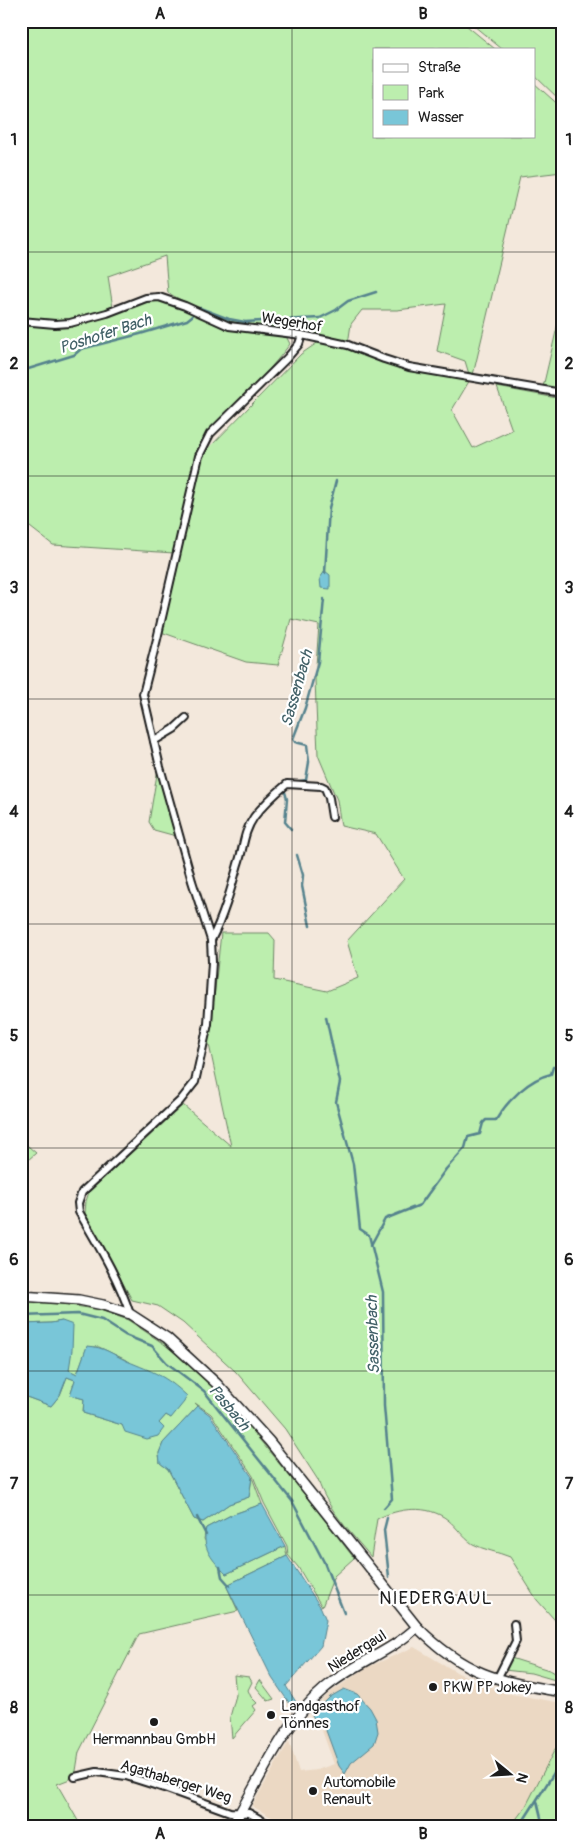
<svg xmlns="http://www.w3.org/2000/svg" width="583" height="1847" viewBox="0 0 583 1847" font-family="Pangolin,sans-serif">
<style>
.built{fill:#ebd8c3}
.green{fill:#bceeae;stroke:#6c8565}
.water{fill:#79c6d8;stroke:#54828d}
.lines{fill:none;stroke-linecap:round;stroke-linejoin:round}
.stream{stroke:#54828d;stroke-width:2.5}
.street-casing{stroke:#1c1c1c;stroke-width:10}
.secondary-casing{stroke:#1c1c1c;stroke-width:12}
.street{stroke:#fff;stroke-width:6}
.secondary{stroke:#fff;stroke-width:9}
.grid{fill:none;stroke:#1c1c1c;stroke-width:1;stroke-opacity:0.55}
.poi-dot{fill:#1c1c1c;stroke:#fff;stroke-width:2}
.labels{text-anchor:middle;stroke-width:4.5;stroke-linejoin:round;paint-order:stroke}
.street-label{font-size:15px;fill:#1c1c1c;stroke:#fff}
.poi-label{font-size:15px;fill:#1c1c1c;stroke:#fff;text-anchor:start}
.water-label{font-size:16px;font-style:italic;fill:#416067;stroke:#fff}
.quarter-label{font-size:18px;letter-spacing:1px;fill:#1c1c1c;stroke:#fff}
.neatline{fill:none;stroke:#1c1c1c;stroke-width:2}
.grid-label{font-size:16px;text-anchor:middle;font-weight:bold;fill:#1c1c1c}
</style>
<rect width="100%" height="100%" fill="#f3e8dc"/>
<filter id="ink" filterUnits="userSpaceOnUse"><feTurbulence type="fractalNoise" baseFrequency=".02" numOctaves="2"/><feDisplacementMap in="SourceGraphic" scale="10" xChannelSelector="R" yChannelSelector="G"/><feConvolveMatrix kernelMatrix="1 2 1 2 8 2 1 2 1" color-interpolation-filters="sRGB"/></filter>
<g filter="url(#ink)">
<!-- built -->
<polygon class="built" points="414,1647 458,1673 506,1693 562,1703 562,1728 555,1749 526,1806 511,1826 274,1826 273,1818 252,1806 289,1741 299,1772 317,1770 334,1764 314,1708 331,1692 366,1668"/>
<!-- green -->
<g class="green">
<path d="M 21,21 L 461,21 L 495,49 L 374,49 L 374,136 L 534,136 L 534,83 L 562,108 L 562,172 L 520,177 L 473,375 L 469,374 L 465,361 L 437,351 L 446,304 L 397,310 L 362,310 L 351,324 L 348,344 L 384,359 L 471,378 L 452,410 L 473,448 L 512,430 L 497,387 L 562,399 L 562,1628 L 537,1600 L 510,1557 C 498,1552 484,1550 473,1544 C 463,1538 457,1527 448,1520 C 428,1504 398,1508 377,1519 L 371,1557 C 352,1534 327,1509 318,1480 L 285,1429 L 236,1372 L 183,1323 L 158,1306 L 132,1300 L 85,1213 L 86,1201 L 89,1192 L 183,1105 L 231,1146 L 208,1040 L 211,1026 L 221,933 L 269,933 L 275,940 L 274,980 L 327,991 L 358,978 L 347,941 L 404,879 L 376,834 L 341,826 L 337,800 L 318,755 L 315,679 L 319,625 L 291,619 L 278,665 L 246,662 L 161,632 L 202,458 L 205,452 L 301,354 L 320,341 L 348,345 L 329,336 L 237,323 L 225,320 L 206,313 L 168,293 L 165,256 L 108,276 L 113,308 C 102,312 91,316 80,318 C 60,322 41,320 21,318 Z"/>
<polygon points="468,21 562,21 562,102 534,75 534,49 502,49"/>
<path d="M 155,300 L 175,304 L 228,328 L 285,334 L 290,344 C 277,361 262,378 247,393 C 226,414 208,427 196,455 L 174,553 L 53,545 L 21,520 L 21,324 C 51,327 78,327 107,316 C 123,311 138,302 155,300 Z"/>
<polygon points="562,306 562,390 543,387"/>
<polygon points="158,768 176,836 154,830 149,822"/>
<polygon points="21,1140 36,1153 21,1166"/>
<path d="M 21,1300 L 45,1301 L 100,1310 L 128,1320 L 164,1344 L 217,1388 L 305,1495 L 354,1558 L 334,1576 L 322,1607 L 298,1567 L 288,1555 L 287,1546 L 264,1503 L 253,1476 L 211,1414 L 195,1403 L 198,1406 L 163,1443 L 159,1453 L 160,1463 L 168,1469 L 194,1519 L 203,1522 L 229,1504 L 249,1497 L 252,1477 L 262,1504 L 231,1515 L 206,1528 L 204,1539 L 226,1574 L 285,1546 L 287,1556 L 229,1584 L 227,1587 L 238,1611 L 139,1634 L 79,1752 L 75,1777 L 57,1784 L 81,1826 L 21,1826 L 21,1395 L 51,1406 L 60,1395 L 67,1377 L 75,1380 L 70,1395 L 84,1399 L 83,1413 L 122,1425 L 159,1423 L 166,1415 L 171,1418 L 126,1360 L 99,1347 L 87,1347 L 77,1374 L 68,1370 C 73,1345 73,1343 62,1321 L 51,1323 L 21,1324 Z"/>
<polygon points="511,1658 549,1670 559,1676 562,1670 562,1682 531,1673 504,1670"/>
<polygon points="234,1675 249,1677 252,1682 248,1690 251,1697 257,1703 253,1706 256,1710 232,1738 230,1717 236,1695"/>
<polygon points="260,1680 274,1699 268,1701 256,1687"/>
<polygon points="562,1741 562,1826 511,1826 526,1806 555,1749"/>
</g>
<!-- water -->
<g class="water">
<polygon points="325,571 330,575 330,589 321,588 320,578"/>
<path d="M 62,1321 L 73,1325 L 72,1350 L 69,1370 L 77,1374 L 87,1346 C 105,1347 112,1354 127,1361 C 153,1372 165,1375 187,1396 L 184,1402 L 171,1418 L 166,1415 L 159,1423 L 164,1428 L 158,1436 L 147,1439 L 125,1432 L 122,1425 L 83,1413 L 84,1399 L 70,1395 L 75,1380 L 67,1377 L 60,1395 L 51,1406 L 21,1395 L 21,1324 L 51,1323 Z"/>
<polygon points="198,1406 210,1415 252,1477 249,1497 229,1504 203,1522 194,1519 168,1469 160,1463 159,1453 163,1443"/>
<path d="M 262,1504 L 285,1546 L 226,1574 C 213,1561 201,1548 206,1528 L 231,1515 Z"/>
<polygon points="287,1556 321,1608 326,1620 321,1646 286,1686 296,1702 292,1707 272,1678 227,1587 229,1584"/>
<polygon points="344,1689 357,1694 370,1708 376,1719 378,1732 374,1744 351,1763 345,1774 339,1766 324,1725 315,1720 312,1715 330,1697"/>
</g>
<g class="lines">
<!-- stream -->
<g class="stream">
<polyline points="200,308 229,319 245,322 320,318 336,310 348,301 376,292"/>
<polyline points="25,370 74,355 81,349 140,334 187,320 192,316"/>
<polyline points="325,573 329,508 336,481"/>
<polyline points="294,782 306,780 309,762 307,745 295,742 293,739 305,708 318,662 324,599"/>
<polyline points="285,792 287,799 285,822 291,829"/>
<polyline points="297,855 303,875 302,886 310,926"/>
<polyline points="326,1017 340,1082 336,1102 353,1164 360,1229 369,1235 383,1292 384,1406 392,1499 384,1508"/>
<path d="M 371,1245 L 385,1219 L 420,1205 L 446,1169 L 465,1148 L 468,1137 L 480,1134 L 483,1123 L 486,1120 L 496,1120 C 508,1100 529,1079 551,1074 L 553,1067 L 556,1067 L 560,1059 L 562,1059"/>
<polyline points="21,1316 78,1314 102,1320 125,1335 152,1346 167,1363 204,1391 292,1501 324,1562 344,1613"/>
<polyline points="197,1517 206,1535"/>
<polyline points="387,1518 384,1530 389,1577"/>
<polyline points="220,1567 222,1577 230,1586"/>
<polyline points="537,1801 543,1826"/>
<polyline points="520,1826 552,1776 562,1758"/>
</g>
<!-- street casing -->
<g class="street-casing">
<g id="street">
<polyline points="21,321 55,324 70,323 107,313 146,298 159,297 185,306 229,326 302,335 348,345 384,359 409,367 562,393"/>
<polyline points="154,741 174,729 186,718"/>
<path d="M 211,940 C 223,918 231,889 238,864 C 244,847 243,833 254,817 C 263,805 275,794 287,784 L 321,786 L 325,788 L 329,798 L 332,817"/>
<path d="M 130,1314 C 118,1277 98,1245 79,1212 L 78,1203 L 82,1192 L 180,1101 L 195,1082 L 208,1024 L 212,962 L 211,940 L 192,881 L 160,767 L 143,694 L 157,639 L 199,456 L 210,434 L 287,358 L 299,344 L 302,335"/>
<polyline points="497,1679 516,1641 514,1624"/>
<polyline points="75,1777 97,1772 126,1776 167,1789 230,1812 249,1813 272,1826"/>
</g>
</g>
<!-- secondary casing -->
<g class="secondary-casing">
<g id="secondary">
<path d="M 21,1296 L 79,1300 L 103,1305 L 130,1314 L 167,1338 L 217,1384 L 269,1441 L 417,1627 C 465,1675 497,1681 562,1692"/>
<path d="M 232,1826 C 261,1779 282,1724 325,1688 C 353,1664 391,1652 417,1627"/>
</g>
</g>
<!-- street -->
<use href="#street" class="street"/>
<!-- secondary -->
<use href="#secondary" class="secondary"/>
</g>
</g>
<!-- grid -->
<path class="grid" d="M 292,21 L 292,1826M 21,252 L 562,252M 21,476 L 562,476M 21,699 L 562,699M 21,924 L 562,924M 21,1148 L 562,1148M 21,1371 L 562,1371M 21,1595 L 562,1595"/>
<!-- markers -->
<g class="poi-dot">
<circle cx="433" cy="1687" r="5"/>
<circle cx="271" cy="1715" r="5"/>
<circle cx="154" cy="1722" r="5"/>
<circle cx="313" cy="1791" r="5"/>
</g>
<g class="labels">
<!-- street labels -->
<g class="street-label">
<text transform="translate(292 322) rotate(9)" y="5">Wegerhof</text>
<text transform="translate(357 1651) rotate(-32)" y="5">Niedergaul</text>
<text transform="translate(176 1781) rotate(17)" y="5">Agathaberger Weg</text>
</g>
<!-- poi labels -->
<g class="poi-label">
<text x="443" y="1692">PKW PP Jokey</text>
<text x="281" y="1711">Landgasthof<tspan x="281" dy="17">Tönnes</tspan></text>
<text x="154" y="1744" text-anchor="middle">Hermannbau GmbH</text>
<text x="323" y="1787">Automobile<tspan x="323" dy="17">Renault</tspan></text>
</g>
<!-- water labels -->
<g class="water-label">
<text transform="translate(105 333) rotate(-18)" y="6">Poshofer Bach</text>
<text transform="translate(296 688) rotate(-74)" y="6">Sassenbach</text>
<text transform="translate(372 1335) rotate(-92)" y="6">Sassenbach</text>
<text transform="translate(230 1407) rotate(50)" y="6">Pasbach</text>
</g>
<!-- quarter labels -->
<g class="quarter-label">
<text x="436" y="1604">NIEDERGAUL</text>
</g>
</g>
<!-- margin -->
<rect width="583" height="1847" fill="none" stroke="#fff" stroke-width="55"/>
<!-- legend -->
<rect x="373" y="48" width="162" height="90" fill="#ffffff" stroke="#a4a4a4"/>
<rect x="383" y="64" width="25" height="8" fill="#ffffff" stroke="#a4a4a4"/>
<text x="418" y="72" font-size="15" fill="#1c1c1c">Straße</text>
<rect x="383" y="85" width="25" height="15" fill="#bceeae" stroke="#a4a4a4"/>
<text x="418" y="98" font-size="15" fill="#1c1c1c">Park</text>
<rect x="383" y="110" width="25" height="15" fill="#79c6d8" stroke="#a4a4a4"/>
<text x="418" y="122" font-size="15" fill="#1c1c1c">Wasser</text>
<!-- north arrow -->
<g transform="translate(510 1774) rotate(108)" stroke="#ffffff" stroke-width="4" paint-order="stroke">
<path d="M0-4L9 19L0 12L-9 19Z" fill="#1c1c1c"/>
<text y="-8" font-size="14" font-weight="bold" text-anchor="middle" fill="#1c1c1c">N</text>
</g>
<rect x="28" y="28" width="528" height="1792" class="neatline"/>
<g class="grid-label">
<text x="160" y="19">A</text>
<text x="423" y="19">B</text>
<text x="14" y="145">1</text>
<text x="569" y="145">1</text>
<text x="14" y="369">2</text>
<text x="569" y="369">2</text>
<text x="14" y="593">3</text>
<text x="569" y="593">3</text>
<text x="14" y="817">4</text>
<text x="569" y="817">4</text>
<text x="14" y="1041">5</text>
<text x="569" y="1041">5</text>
<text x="14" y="1265">6</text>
<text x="569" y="1265">6</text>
<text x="14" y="1489">7</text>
<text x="569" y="1489">7</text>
<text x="14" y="1713">8</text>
<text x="569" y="1713">8</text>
<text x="160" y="1839">A</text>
<text x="423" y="1839">B</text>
</g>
</svg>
